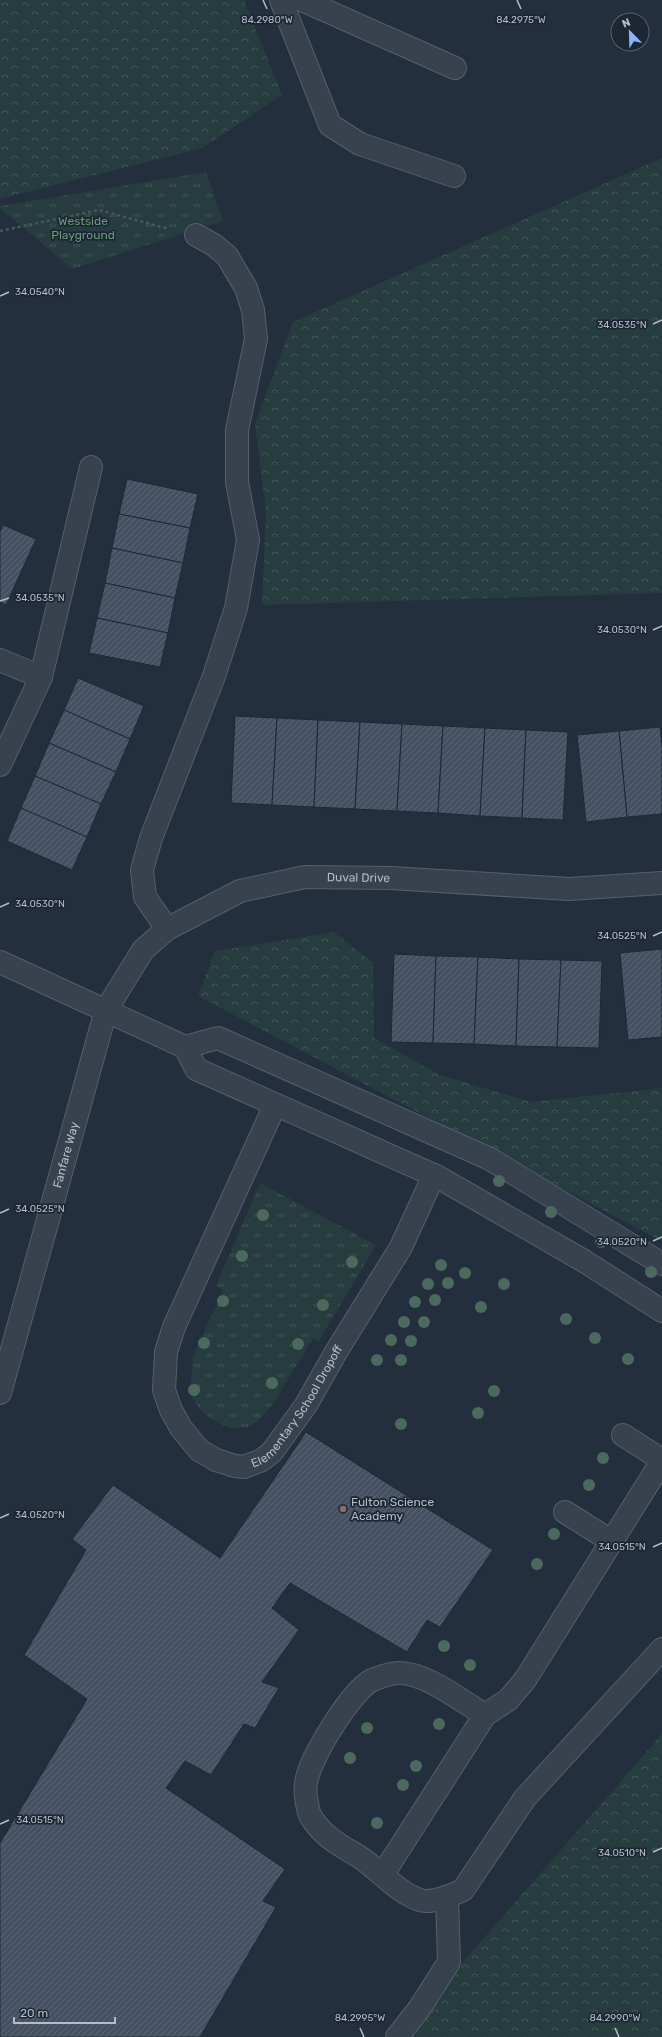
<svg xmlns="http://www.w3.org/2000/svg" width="662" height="2037" viewBox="0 0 662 2037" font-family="Rubik,sans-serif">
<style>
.forest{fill:url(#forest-crowns)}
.park{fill:url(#park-tufts)}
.building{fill:url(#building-hatch);stroke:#1f2835}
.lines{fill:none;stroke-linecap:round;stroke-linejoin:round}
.minor-casing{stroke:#565f6c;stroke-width:24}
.path{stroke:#44595c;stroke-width:2.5;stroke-dasharray:3 3;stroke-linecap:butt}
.minor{stroke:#38414e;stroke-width:22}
.tree{fill:#4b6a5d}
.ticks{fill:none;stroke:#b4bcc9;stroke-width:1.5}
.education-dot{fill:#8d6e63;stroke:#1d2633;stroke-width:1.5}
.labels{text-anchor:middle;stroke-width:3.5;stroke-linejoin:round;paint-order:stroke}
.park-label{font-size:12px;fill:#6b9a76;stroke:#1d2633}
.street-label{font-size:12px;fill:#b4bcc9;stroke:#1d2633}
.poi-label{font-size:12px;fill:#b4bcc9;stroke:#1d2633;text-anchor:start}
.ticks-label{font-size:10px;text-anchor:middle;fill:#b4bcc9;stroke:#1d2633;stroke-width:3.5;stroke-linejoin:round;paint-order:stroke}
</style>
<defs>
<pattern id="forest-crowns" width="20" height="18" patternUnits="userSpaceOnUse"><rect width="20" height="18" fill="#263c3f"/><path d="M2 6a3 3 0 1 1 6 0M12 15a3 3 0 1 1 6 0" fill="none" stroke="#435659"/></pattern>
<pattern id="park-tufts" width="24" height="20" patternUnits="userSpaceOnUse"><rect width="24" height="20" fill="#263c3f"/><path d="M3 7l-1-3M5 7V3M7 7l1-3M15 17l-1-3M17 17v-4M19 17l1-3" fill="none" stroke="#435659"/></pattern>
<pattern id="building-hatch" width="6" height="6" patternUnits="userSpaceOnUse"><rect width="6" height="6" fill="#455162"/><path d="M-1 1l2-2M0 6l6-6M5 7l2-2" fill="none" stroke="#5d6877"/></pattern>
</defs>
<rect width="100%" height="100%" fill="#242f3e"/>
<!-- forest -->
<g class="forest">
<polygon points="0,0 244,0 282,95 202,148 0,199"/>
<polygon points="662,158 662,593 262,605 266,511 255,424 293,322"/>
<polygon points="334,932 373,963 374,1038 440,1075 531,1102 662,1088 662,1241 198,996 215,951"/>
<polygon points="662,1734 662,2037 402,2037 423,2008"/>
</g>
<!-- park -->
<g class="park">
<polygon points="206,172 223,221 72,269 0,208 0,206"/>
<polygon points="260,1183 376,1245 319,1341 313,1338 273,1404 257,1422 247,1427 237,1428 230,1428 213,1420 200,1410 190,1393 193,1357 223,1290 216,1286"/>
</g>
<!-- building -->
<g class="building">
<polygon points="127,479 198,494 190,528 119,514"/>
<polygon points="119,514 190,528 183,563 112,548"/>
<polygon points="3,525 36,539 6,605 0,602 0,532"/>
<polygon points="112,548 183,563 175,598 105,583"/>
<polygon points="105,583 175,598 168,633 97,618"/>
<polygon points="97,618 168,633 160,667 89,653"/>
<polygon points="78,678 144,706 130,739 64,710"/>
<polygon points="64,710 130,739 116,772 49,743"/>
<polygon points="235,716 277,718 272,805 231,803"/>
<polygon points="277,718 318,720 314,807 272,805"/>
<polygon points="318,720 360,722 355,809 314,807"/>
<polygon points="360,722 402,724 397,811 355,809"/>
<polygon points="402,724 443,726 438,813 397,811"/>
<polygon points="443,726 485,728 480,816 438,813"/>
<polygon points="660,727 662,746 662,814 627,817 619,731"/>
<polygon points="485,728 526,730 522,818 480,816"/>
<polygon points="526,730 568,732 563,820 522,818"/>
<polygon points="619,731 627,817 586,822 577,735"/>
<polygon points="49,743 116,772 101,804 35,776"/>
<polygon points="35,776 101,804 87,837 21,808"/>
<polygon points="21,808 87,837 72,870 7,841"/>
<polygon points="662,949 662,1037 628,1040 620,953"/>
<polygon points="394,954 436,956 433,1043 391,1042"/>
<polygon points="436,956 478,957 474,1044 433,1043"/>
<polygon points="478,957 519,959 516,1046 474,1044"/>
<polygon points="519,959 561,960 557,1047 516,1046"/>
<polygon points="561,960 602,961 599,1048 557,1047"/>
<polygon points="306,1432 493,1550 440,1627 427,1620 407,1652 290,1583 272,1608 299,1630 262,1682 279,1688 255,1728 244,1724 211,1775 185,1761 166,1788 285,1869 263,1901 276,1907 200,2037 0,2037 0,1843 87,1699 24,1655 86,1550 72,1539 113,1485 220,1558"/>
</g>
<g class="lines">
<!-- minor casing -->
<g class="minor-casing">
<g id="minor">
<polyline points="281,0 330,125 360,144 454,176"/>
<polyline points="302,0 455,68"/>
<polyline points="0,660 41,677 91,467"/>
<polyline points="0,765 41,677"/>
<polyline points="167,929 145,897 142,870 151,838 214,676 236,608 248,540 237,482 237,430 256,339 253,310 246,288 227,256 214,245 196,235"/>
<polyline points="0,962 185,1047 196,1069 438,1177 584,1261 662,1311"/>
<polyline points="185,1047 218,1038 490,1159 662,1264"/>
<path id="s1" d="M 275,1105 L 174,1327 L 166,1352 L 164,1390 L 171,1410 L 181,1428 L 199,1450 L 216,1460 L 235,1466 L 244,1467 L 262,1460 L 272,1452 L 306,1405 L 336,1352 L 401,1247 L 434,1175"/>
<path id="s2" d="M 0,1393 L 106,1010 L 143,950 L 167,929 L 240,891 L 305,877 L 391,878 L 569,889 L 662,883"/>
<polyline points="623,1435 662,1460"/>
<polyline points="565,1512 611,1541"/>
<path d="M 485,1715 C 461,1701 427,1673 399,1673 C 390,1673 380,1677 372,1680 C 351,1691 309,1759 306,1783 C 304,1792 307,1803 309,1813 C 312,1820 318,1827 323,1832 C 333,1842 346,1849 358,1856 C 379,1869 396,1892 420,1900 C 431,1904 453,1895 463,1890 L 525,1798 L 662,1649"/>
<polyline points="383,1874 485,1715 508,1700 525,1680 662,1461"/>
<polyline points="397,2037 419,2009 449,1962 447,1897"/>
</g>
</g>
<!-- path -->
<polyline class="path" points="0,231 99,210 169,229"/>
<!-- minor -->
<use href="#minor" class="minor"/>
</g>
<!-- trees -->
<g class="tree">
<circle cx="499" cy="1181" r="6"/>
<circle cx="551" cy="1212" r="6"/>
<circle cx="263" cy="1215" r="6"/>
<circle cx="601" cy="1242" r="6"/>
<circle cx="242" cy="1256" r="6"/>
<circle cx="352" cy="1262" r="6"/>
<circle cx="441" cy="1265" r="6"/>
<circle cx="651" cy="1272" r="6"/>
<circle cx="465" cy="1273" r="6"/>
<circle cx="448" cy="1283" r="6"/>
<circle cx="428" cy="1284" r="6"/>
<circle cx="504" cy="1284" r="6"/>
<circle cx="435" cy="1300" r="6"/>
<circle cx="223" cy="1301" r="6"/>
<circle cx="415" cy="1302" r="6"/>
<circle cx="323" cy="1305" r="6"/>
<circle cx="481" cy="1307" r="6"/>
<circle cx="566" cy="1319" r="6"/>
<circle cx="404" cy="1322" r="6"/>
<circle cx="424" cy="1322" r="6"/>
<circle cx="595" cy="1338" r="6"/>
<circle cx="391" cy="1340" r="6"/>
<circle cx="411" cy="1341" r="6"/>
<circle cx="204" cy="1343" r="6"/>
<circle cx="298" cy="1344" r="6"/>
<circle cx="628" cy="1359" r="6"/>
<circle cx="377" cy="1360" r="6"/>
<circle cx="401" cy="1360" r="6"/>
<circle cx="272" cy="1383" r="6"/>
<circle cx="194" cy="1390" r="6"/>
<circle cx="494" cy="1391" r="6"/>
<circle cx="478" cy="1413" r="6"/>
<circle cx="401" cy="1424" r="6"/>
<circle cx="603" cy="1458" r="6"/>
<circle cx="589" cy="1485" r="6"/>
<circle cx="554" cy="1534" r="6"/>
<circle cx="537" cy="1564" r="6"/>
<circle cx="444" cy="1646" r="6"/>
<circle cx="470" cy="1665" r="6"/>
<circle cx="439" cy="1724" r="6"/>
<circle cx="367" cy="1728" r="6"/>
<circle cx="350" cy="1758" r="6"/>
<circle cx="416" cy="1766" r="6"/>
<circle cx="403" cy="1785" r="6"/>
<circle cx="377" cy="1823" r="6"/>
</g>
<!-- ticks -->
<path class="ticks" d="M 263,0 L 267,9M 517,0 L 521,9M 0,296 L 9,292M 653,324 L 662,320M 0,601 L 9,598M 653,630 L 662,626M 0,907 L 9,903M 653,936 L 662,932M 0,1213 L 9,1209M 653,1241 L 662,1237M 0,1518 L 9,1514M 653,1547 L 662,1543M 0,1824 L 9,1820M 653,1852 L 662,1848M 360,2028 L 364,2037M 615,2028 L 619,2037"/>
<!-- markers -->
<circle class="education-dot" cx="343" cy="1509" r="4"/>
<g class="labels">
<!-- park labels -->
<g class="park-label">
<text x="83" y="225">Westside<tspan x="83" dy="14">Playground</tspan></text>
</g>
<!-- street labels -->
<g class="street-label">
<text dy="4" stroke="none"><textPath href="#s2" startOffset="702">Duval Drive</textPath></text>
<text dy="4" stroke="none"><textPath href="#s2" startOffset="247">Fanfare Way</textPath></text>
<text dy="4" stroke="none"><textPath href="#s1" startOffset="510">Elementary School Dropoff</textPath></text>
</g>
<!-- poi labels -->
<g class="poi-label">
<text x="351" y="1506">Fulton Science<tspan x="351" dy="14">Academy</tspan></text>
</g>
</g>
<g class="ticks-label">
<text x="267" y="23">84.2980°W</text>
<text x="521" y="23">84.2975°W</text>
<text x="40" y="295">34.0540°N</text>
<text x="622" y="328">34.0535°N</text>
<text x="40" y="601">34.0535°N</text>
<text x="622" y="633">34.0530°N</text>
<text x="40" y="907">34.0530°N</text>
<text x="622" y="939">34.0525°N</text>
<text x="40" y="1212">34.0525°N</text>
<text x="622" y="1245">34.0520°N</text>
<text x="40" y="1518">34.0520°N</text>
<text x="622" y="1550">34.0515°N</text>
<text x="40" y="1823">34.0515°N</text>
<text x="622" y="1856">34.0510°N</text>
<text x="360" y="2021">84.2995°W</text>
<text x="615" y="2021">84.2990°W</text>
</g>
<!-- north arrow -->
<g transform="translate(630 32) rotate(337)"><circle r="19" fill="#1d2633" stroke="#59626f"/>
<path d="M0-3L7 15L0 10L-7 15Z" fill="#8ab4f8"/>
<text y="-6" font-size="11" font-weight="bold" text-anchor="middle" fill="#b4bcc9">N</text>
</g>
<!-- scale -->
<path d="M14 2017v6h101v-6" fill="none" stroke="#b4bcc9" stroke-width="2"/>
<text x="20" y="2017" font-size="12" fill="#b4bcc9" stroke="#1d2633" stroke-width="3" paint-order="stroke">20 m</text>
</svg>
